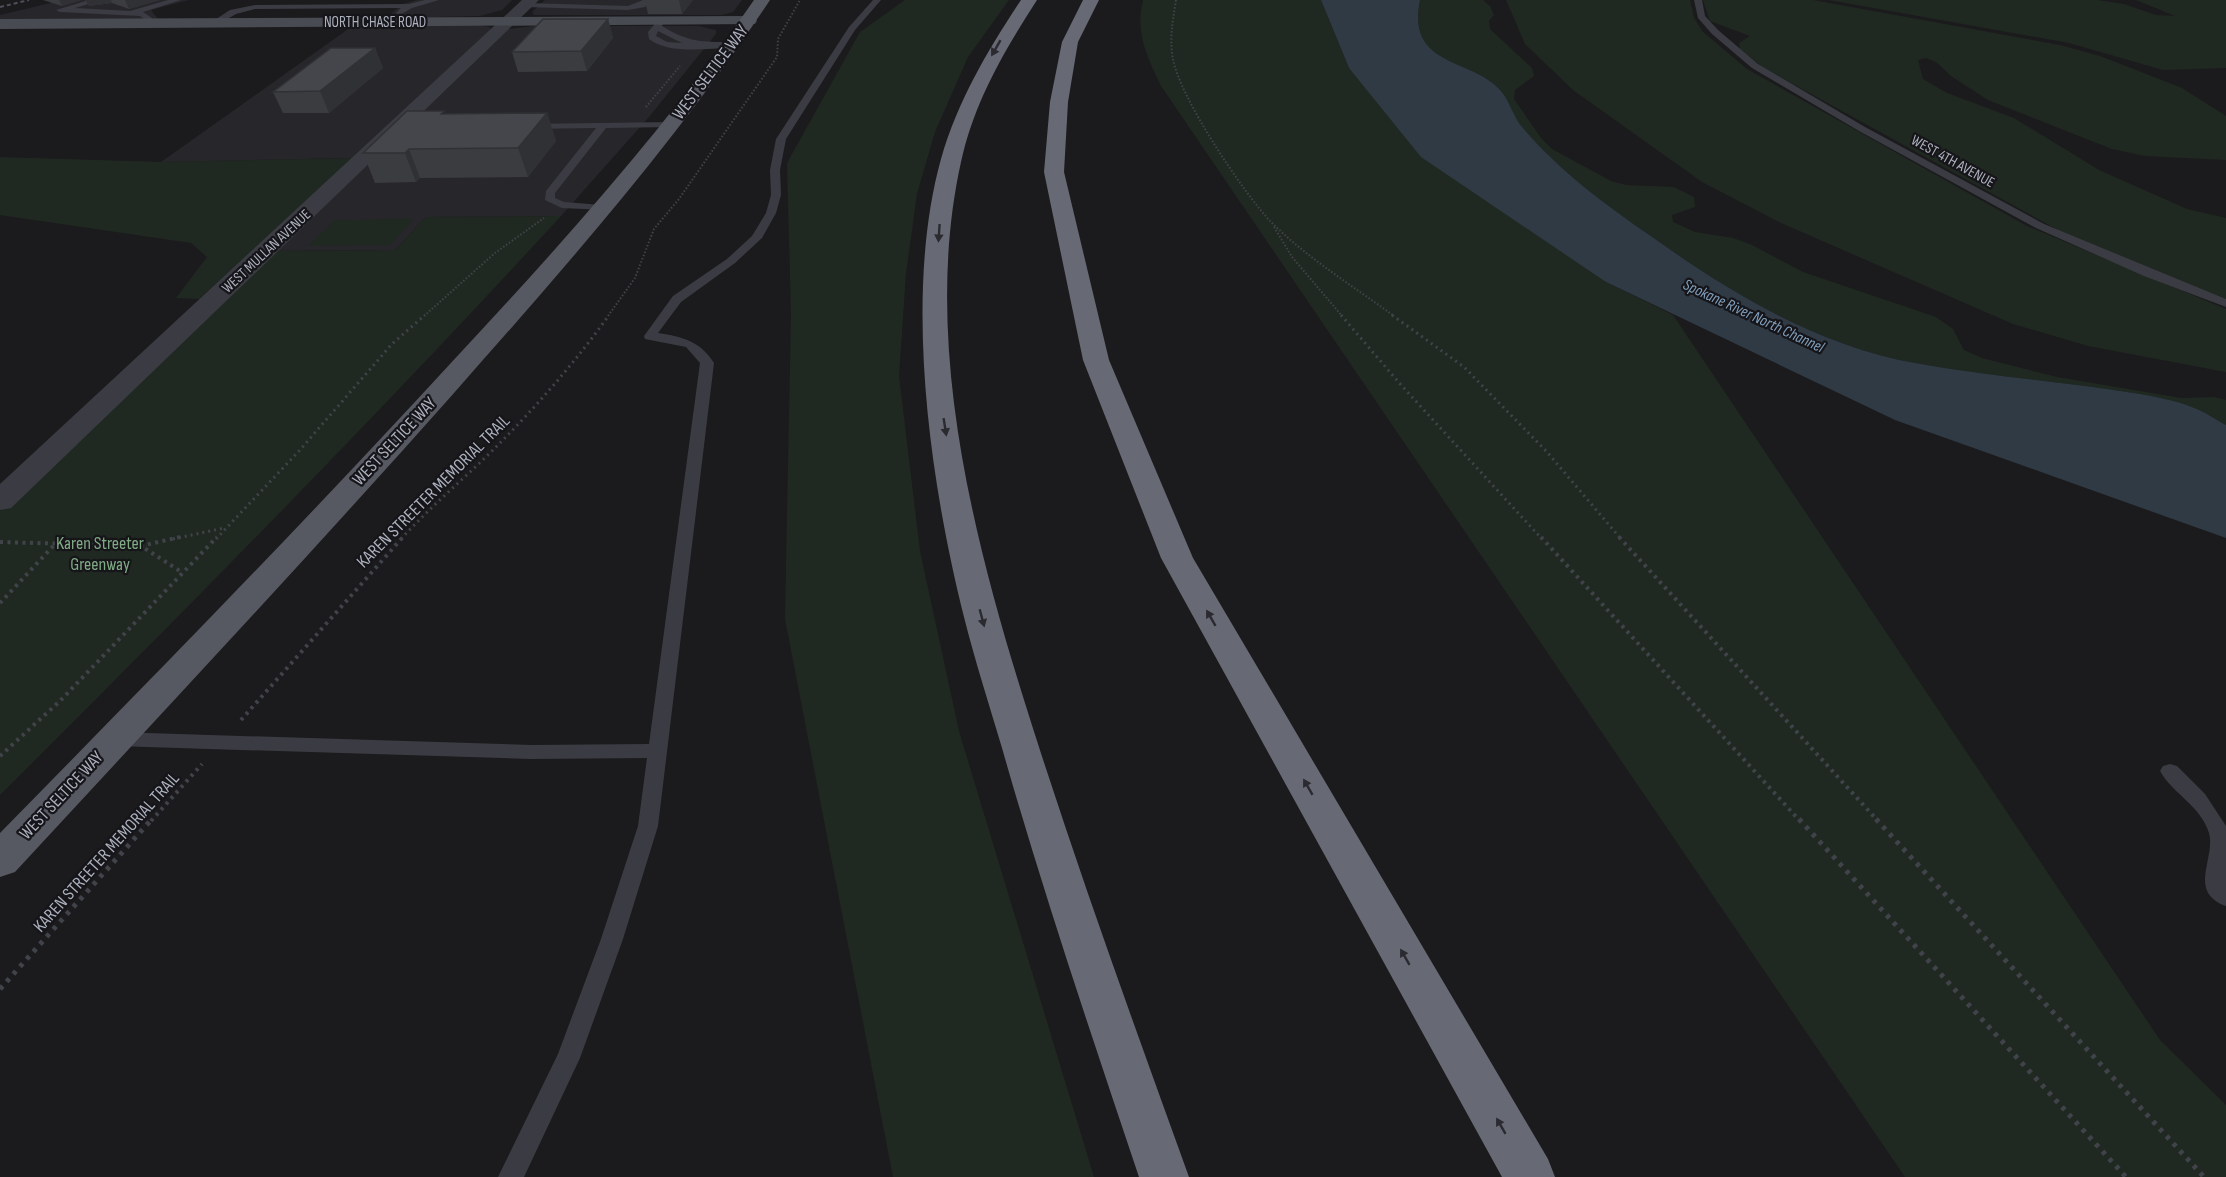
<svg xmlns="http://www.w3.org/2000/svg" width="2226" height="1177" viewBox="0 0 2226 1177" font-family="'Sofia Sans Condensed',sans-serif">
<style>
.built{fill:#27262b}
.green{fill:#202921}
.water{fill:#2f3a44}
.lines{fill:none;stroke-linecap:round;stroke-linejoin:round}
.path-far3{stroke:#41434a;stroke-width:2;stroke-dasharray:1.5 2;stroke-linecap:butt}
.path-far2{stroke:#41434a;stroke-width:3;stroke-dasharray:2 4;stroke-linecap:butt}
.path-far1{stroke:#41434a;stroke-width:4;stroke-dasharray:3 4.5;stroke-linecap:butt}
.path{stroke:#41434a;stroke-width:5;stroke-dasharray:4 6;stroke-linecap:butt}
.lane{fill:#3b3c43;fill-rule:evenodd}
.street{fill:#3b3c43;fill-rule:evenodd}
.secondary{fill:#494b53;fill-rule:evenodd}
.primary{fill:#575962;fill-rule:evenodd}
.highway{fill:#676a74;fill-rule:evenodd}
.rail{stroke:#4e5058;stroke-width:2;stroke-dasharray:4 3;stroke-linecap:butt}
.wall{fill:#3b3c40}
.shaded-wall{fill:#303134}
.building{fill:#45464b;stroke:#303134;stroke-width:1.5}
.oneway{fill:#2a2a30}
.labels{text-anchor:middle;stroke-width:4.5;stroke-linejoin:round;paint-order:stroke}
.far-street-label{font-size:15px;fill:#acb1be;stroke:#161519}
.far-water-label{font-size:16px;font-style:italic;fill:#809fbc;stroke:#161519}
.street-label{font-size:18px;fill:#acb1be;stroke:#161519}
.park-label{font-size:18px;fill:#81ab85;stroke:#161519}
</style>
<rect width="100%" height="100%" fill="#1b1b1d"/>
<!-- built -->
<g class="built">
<polygon points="63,0 189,0 151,10 158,19 0,22 0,15"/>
<polygon points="417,0 512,0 502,10 480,16 385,18 403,4"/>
<polygon points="545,0 742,0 733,12 722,15 534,15 532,12"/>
<polygon points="477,25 490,27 491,30 355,158 161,162 351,27"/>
<polygon points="535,26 699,26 716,30 716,34 649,117 561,216 426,217 395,250 275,251 508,29"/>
</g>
<!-- green -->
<g class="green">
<polygon points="905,0 1009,0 968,57 935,132 917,194 906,273 899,376 920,551 959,731 1094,1177 893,1177 785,619 791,315 787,163 860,32"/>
<path d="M 1143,0 L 1321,0 L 1349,68 L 1606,282 L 1673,315 L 2160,1040 L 2226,1105 L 2226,1177 L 1905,1177 L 1161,86 C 1147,57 1135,33 1143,0 Z"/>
<path d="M 1420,0 L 1483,0 L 1490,6 L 1494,15 L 1489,21 L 1490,29 L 1532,68 L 1534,76 L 1515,90 L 1514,99 L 1541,138 L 1552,149 L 1611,181 L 1626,185 L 1674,187 L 1694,197 L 1695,207 L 1672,215 L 1673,222 L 1695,232 L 1733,238 L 1752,245 L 1803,272 L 1936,317 L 1953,329 L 1964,350 L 1982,358 L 2057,377 L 2181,398 L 2214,397 L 2226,400 L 2226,425 C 2216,420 2207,413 2197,409 C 2167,396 2125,392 2093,387 C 2034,379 1974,374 1915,363 C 1816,345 1729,292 1648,234 C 1602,202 1560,171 1523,128 C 1513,117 1510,101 1501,91 C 1471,57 1406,68 1420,0 Z"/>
<polygon points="1506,0 1690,0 1694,18 1703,32 1747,69 2027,226 2226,309 2226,372 2088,346 2013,324 1781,223 1702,182 1573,90 1525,44"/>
<polygon points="1703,0 1813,0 2060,45 2100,56 2182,88 2226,116 2226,160 2145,156 2112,149 1988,100 1951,76 1936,62 1926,58 1918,60 1923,79 1947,93 2014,118 2099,170 2187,209 2226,218 2226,299 2058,230 1764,68 1740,49 1739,43 1750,36 1710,21"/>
<polygon points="1829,0 2097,0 2124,4 2156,15 2175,16 2136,0 2226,0 2226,68 2163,70 2069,43"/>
<polygon points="0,157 161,162 355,158 199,299 176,298 207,257 191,243 0,215"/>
<path d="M 561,216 C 379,414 191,605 0,795 L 0,511 L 275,251 L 395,250 L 426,217 Z"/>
<polygon points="414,219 390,245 308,246 335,220"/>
</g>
<!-- water -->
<path class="water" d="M 1321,0 L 1420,0 C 1406,68 1471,57 1501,91 C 1510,101 1513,117 1523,128 C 1560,171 1602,202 1648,234 C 1729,292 1816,345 1915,363 C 1974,374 2034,379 2093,387 C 2125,392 2167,396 2197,409 C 2207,413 2216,420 2226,425 L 2226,538 L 1895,420 L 1606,282 L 1421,157 L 1349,68 Z"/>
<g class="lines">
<!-- path-far3 -->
<g class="path-far3">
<path d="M 1176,0 C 1173,20 1169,38 1173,59 C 1179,96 1244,194 1271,222 C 1307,258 1353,286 1394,316"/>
<polyline points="646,107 680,66"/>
<polyline points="1274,227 1292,257 1342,316"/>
<polyline points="424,316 495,253 544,218"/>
<polyline points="608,316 635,278 654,229 679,199 777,57 778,39 800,0"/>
</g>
<!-- path-far2 -->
<g class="path-far2">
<polyline points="1341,315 1401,385 1542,539"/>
<polyline points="1392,315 1464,367 1547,452 1621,539"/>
<polyline points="173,539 224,528"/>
<polyline points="216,539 299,451 392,344 425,315"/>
<path d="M 401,539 C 431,506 465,478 496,447 C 536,407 577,360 609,315"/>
</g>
<!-- path-far1 -->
<g class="path-far1">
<polyline points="180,537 141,546 183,573"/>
<polyline points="1541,537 1800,821"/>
<polyline points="1619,537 1878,821"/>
<polyline points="0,542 141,546"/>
<polyline points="0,603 57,542"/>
<polyline points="241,720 403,537"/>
<polyline points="0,756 60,701 217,537"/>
<polyline points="151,821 202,764"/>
</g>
<!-- path -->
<g class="path">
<polyline points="1799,819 2126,1177"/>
<polyline points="1876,819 2204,1177"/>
<polyline points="0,989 152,819"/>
</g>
<!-- lane -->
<g class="lane">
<polygon points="89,0 102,0 75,8 130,11 168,0 181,0 143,12 152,18 144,26 140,24 144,19 140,16 60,12 56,10"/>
<polygon points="425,0 439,0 412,8 400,15 396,13 401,8 255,9 236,14 217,25 210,23 230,10 255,5 409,4"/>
<polygon points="643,0 651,0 645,7 628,10 525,7 521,5 525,3 628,6"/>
<path d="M 873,0 L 881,0 L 855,30 L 786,139 L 780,170 L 781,195 L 776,213 L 762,238 L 735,263 L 681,302 L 658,333 C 683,337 700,341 714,363 L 658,826 L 623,939 L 580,1058 L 524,1177 L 498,1177 L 558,1054 L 601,939 L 638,826 L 647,758 L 531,759 L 116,746 L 109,744 L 107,739 L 109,734 L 116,732 L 531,745 L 649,744 L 700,363 L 686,347 L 645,339 L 644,336 L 673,296 L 727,259 L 752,236 L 766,213 L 771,195 L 770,170 L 776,139 L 849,27 Z"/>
<polygon points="1694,0 1702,0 1705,16 1718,30 1758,64 1865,127 2044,224 2226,299 2226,307 2144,276 2036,228 1859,131 1752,68 1712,34 1698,18"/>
<path d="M 659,19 L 665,19 L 662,26 C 687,42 702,42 731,42 L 735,45 L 731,48 C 706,48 670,55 649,39 L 648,32 ZM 658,31 L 682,43 L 667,42 L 656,36 Z"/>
<polygon points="674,122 676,124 671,127 606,128 555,193 555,198 564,202 602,205 606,206 606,210 562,208 545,200 546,191 596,128 528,129 523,126 525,124"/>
<path d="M 2170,764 L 2177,766 L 2205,794 L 2226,826 L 2226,906 C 2187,892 2216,858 2209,833 C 2201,806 2173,794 2160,771 L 2163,766 Z"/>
</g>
<!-- street -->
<polygon class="street" points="522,0 539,0 11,508 0,510 0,484"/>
<!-- secondary -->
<polygon class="secondary" points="749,16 755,18 757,21 755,24 0,29 0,19"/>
<!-- primary -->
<path class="primary" d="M 754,0 L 770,0 C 677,141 565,267 454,393 C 310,555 162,713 15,872 L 0,877 L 0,833 C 152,678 303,524 450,364 C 558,248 664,131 754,0 Z"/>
<!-- highway -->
<g class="highway">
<path d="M 1021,0 L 1037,0 C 1004,51 974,102 961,162 C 919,351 980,564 1038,744 C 1085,890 1137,1033 1189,1177 L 1139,1177 C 1091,1034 1043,892 1002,748 C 989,704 975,661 964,617 C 930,482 903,295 941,159 C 958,100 988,50 1021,0 Z"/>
<polygon points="1083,0 1099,0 1078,42 1068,102 1064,172 1109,360 1193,558 1548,1159 1555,1177 1502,1177 1161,558 1083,360 1044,172 1050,102 1062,42"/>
</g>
<!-- rail -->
<polyline class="rail" points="0,7 29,0"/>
</g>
<!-- wall -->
<g class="wall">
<polygon points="43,0 81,0 62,6"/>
<polygon points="85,0 160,0 129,9 112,3 89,6"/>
<polygon points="645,0 693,0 682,14 648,14"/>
<polygon points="608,19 613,38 587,71 518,72 512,52"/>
<polygon points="375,48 383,68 329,113 283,113 273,92"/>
<polygon points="547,113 556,141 528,177 420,178 416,182 375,183 363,153 445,114"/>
</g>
<!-- shaded-wall -->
<g class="shaded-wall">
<polygon points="59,0 81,0 62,6"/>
<polygon points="85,0 111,0 112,3 89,6"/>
<polygon points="125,0 160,0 129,9"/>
<polygon points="679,0 693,0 682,14"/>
<polygon points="608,19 613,38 587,71 581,51"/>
<polygon points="375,48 383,68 329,113 320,91"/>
<polygon points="547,113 556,141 528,177 518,148"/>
<polygon points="409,149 420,178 416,182 405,153"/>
</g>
<!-- building -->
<g class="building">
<polygon points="543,19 608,19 581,51 512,52"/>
<polygon points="331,48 375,48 320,91 273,92"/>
<polygon points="407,111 444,111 441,114 547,113 518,148 409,149 405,153 363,153"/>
</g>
<!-- one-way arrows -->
<defs><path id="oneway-solid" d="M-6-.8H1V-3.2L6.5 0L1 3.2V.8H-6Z" transform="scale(1.5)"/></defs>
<g class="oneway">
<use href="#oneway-solid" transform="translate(996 48) rotate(120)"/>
<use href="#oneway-solid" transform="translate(939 233) rotate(94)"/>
<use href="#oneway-solid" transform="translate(945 427) rotate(81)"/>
<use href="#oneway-solid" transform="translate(982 618) rotate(75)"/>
<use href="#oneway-solid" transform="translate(1211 618) rotate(-120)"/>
<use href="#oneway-solid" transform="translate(1308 787) rotate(-120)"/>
<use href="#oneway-solid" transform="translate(1405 957) rotate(-120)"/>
<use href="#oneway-solid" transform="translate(1501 1126) rotate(-120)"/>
</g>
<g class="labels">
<!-- far-street labels -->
<g class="far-street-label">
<text x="375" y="27">NORTH CHASE ROAD</text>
<text transform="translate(1953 161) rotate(29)" y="5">WEST 4TH AVENUE</text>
<text transform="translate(266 251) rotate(-43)" y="5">WEST MULLAN AVENUE</text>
</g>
<!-- far-water labels -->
<g class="far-water-label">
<text transform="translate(1754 315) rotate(25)" y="6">Spokane River North Channel</text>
</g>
<!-- street labels -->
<g class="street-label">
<text transform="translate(710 72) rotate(-53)" y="6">WEST SELTICE WAY</text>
<text transform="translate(394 441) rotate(-47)" y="6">WEST SELTICE WAY</text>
<text transform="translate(433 491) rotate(-45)" y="6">KAREN STREETER MEMORIAL TRAIL</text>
<text transform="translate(61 795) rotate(-47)" y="6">WEST SELTICE WAY</text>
<text transform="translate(106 852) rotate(-48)" y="6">KAREN STREETER MEMORIAL TRAIL</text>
</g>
<!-- park labels -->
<g class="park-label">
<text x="100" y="549">Karen Streeter<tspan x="100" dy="21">Greenway</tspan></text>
</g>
</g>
</svg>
